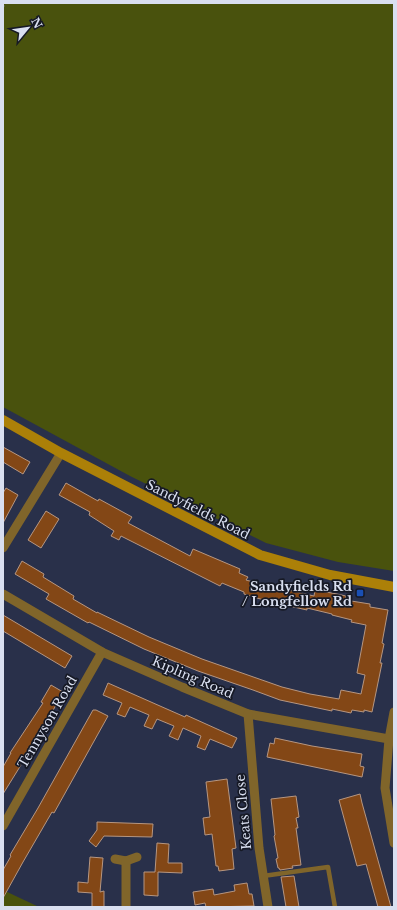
<svg xmlns="http://www.w3.org/2000/svg" width="397" height="910" viewBox="0 0 397 910" font-family="'Libre Baskerville',serif">
<style>
.green{fill:#49520d}
.building{fill:#834716;stroke:#b69681}
.lines{fill:none;stroke-linecap:round;stroke-linejoin:round}
.path{stroke:#6c7289;stroke-width:2;stroke-dasharray:2 3;stroke-linecap:butt}
.lane{stroke:#80652a;stroke-width:4.5}
.street{stroke:#80652a;stroke-width:9}
.secondary{stroke:#ac8008;stroke-width:10}
.transit-dot{fill:#1a4fb4;stroke:#161925;stroke-width:1.5}
.labels{text-anchor:middle;stroke-width:3.5;stroke-linejoin:round;paint-order:stroke}
.street-label{font-size:13px;fill:#d9dff0;stroke:#161925}
.poi-label{font-size:13px;font-weight:bold;fill:#d9dff0;stroke:#161925;text-anchor:end}
</style>
<rect width="100%" height="100%" fill="#29304a"/>
<!-- green -->
<g class="green">
<polygon points="3,3 394,3 394,571 338,562 266,543 130,476 3,407"/>
<polygon points="3,890 39,907 3,907"/>
</g>
<!-- building -->
<g class="building">
<polygon points="3,447 30,462 23,474 3,462"/>
<polygon points="66,483 98,501 99,499 132,517 128,523 190,556 193,549 240,569 239,573 248,577 246,580 271,587 271,586 314,596 315,590 337,594 346,596 345,600 370,604 370,607 388,610 382,643 384,644 380,663 382,663 372,712 364,710 364,712 352,710 351,713 332,709 332,711 280,700 253,690 198,671 144,649 89,622 88,623 46,599 49,594 15,574 22,561 44,574 43,577 74,596 73,599 97,613 97,612 149,637 202,659 282,687 310,694 339,699 341,690 361,694 365,675 357,673 366,625 351,622 352,620 332,615 332,614 307,608 307,610 276,603 275,607 266,605 267,601 244,594 244,592 222,583 220,586 121,536 119,540 111,536 114,531 89,515 90,512 59,495"/>
<polygon points="6,488 18,495 3,523 3,493"/>
<polygon points="46,511 59,519 41,548 28,540"/>
<polygon points="3,615 72,656 65,668 3,631"/>
<polygon points="108,683 160,706 185,717 186,715 237,738 232,748 210,739 205,750 197,747 201,736 183,728 178,740 169,736 174,726 157,719 152,729 144,726 149,715 130,707 125,717 117,714 122,703 103,695"/>
<polygon points="51,685 63,692 50,716 19,764 21,765 3,794 3,767 11,753 10,753 43,703 41,702"/>
<polygon points="93,710 96,710 108,716 54,813 52,812 23,862 3,898 3,870 11,856 10,855 38,808"/>
<polygon points="275,738 312,746 362,754 360,766 364,767 362,777 267,757 270,743 274,744"/>
<polygon points="227,779 236,848 232,849 234,869 219,871 218,866 216,866 212,834 205,835 203,818 210,817 206,782"/>
<polygon points="360,794 362,803 391,907 378,907 366,864 357,866 339,800"/>
<polygon points="296,796 299,817 296,818 298,828 296,828 301,865 292,866 293,868 280,870 279,868 278,868 276,859 278,858 274,836 275,835 271,799"/>
<polygon points="97,822 153,824 152,837 104,836 96,847 89,841 97,830"/>
<polygon points="157,843 169,844 168,863 182,863 182,873 158,872 158,896 144,895 144,872 155,872"/>
<polygon points="90,857 103,858 100,892 104,891 104,907 92,907 92,893 78,892 78,882 88,883"/>
<polygon points="294,876 299,907 286,907 281,877"/>
<polygon points="247,883 249,894 252,894 254,906 206,907 205,903 195,905 193,892 213,889 214,895 235,891 234,885"/>
</g>
<g class="lines">
<!-- path -->
<polyline class="path" points="3,7 5,3"/>
<!-- lane -->
<polyline class="lane" points="263,876 328,867 335,907"/>
<!-- street -->
<g class="street">
<polyline points="3,548 61,453"/>
<polyline points="3,594 102,652 182,687 248,714 389,739"/>
<polyline points="394,712 389,739 385,788 394,843"/>
<polyline points="248,714 259,848 268,907"/>
<polyline points="3,826 102,652"/>
<polyline points="115,859 126,861 137,857"/>
<polyline points="126,861 126,907"/>
</g>
<!-- secondary -->
<polyline class="secondary" points="3,420 61,453 260,555 330,575 394,587"/>
</g>
<!-- markers -->
<rect class="transit-dot" x="356" y="589" width="8" height="8" rx="2"/>
<g class="labels">
<!-- street labels -->
<g class="street-label">
<text transform="translate(198 509) rotate(27)" y="5">Sandyfields Road</text>
<text transform="translate(193 677) rotate(23)" y="5">Kipling Road</text>
<text transform="translate(47 722) rotate(-60)" y="5">Tennyson Road</text>
<text transform="translate(243 812) rotate(-95)" y="5">Keats Close</text>
</g>
<!-- poi labels -->
<g class="poi-label">
<text x="352" y="591">Sandyfields Rd<tspan x="352" dy="15">/ Longfellow Rd</tspan></text>
</g>
</g>
<!-- border -->
<rect width="397" height="910" fill="none" stroke="#d9dff0" stroke-width="8"/>
<!-- north arrow -->
<g transform="translate(28 28) rotate(61)" stroke="#161925" stroke-width="3" paint-order="stroke">
<path d="M0-3L7 15L0 10L-7 15Z" fill="#d9dff0"/>
<text y="-6" font-size="11" font-weight="bold" text-anchor="middle" fill="#d9dff0">N</text>
</g>
</svg>
